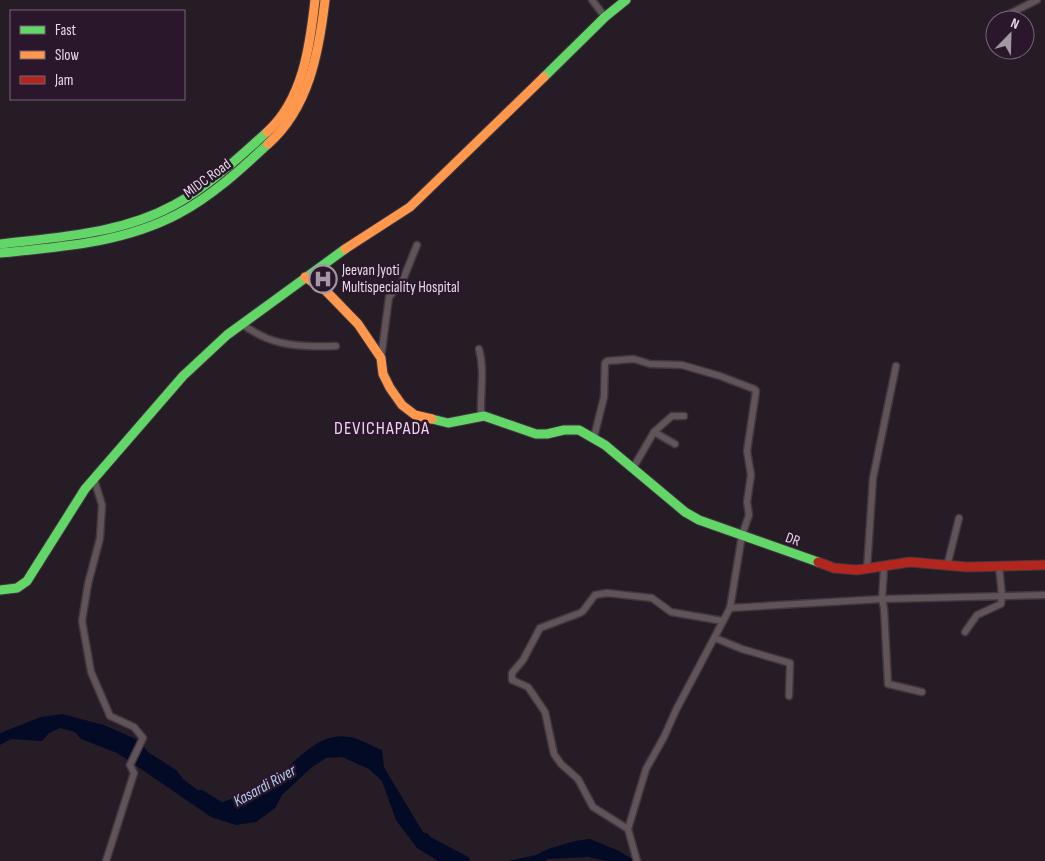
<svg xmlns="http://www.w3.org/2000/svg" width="1045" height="861" viewBox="0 0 1045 861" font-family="'Sofia Sans Condensed',sans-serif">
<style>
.water{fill:#030a25}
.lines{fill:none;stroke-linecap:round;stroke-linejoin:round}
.river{stroke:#030a25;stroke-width:10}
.street-casing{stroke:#403740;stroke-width:9}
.fast-casing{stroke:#403740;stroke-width:11}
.slow-casing{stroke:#403740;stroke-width:11}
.jam-casing{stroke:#403740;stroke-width:11}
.street{stroke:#615458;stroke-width:6}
.fast{stroke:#63d668;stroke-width:9}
.slow{stroke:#ff974d;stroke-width:9}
.jam{stroke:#b3261e;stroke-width:9}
.labels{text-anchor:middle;stroke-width:5;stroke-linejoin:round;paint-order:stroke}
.street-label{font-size:15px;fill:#e7d9e7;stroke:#2a172b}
.poi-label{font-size:15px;fill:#e7d9e7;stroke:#2a172b;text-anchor:start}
.water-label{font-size:16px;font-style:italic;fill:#b1cdf0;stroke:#2a172b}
.quarter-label{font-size:18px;letter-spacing:1px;fill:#f0d5f0;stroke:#2a172b}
</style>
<rect width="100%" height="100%" fill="#261c26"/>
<!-- water -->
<g class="water">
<path d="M 62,714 L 104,725 L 138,740 L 148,752 L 176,770 L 184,780 L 211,800 L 221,811 C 237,810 242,804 255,795 C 266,786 277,778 287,768 C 305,752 323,732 350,737 C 360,739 372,746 382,750 L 384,767 L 388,774 L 423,832 L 436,847 L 470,861 L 438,861 L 417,848 L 396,820 L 382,781 L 369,769 L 342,757 L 326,758 L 311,768 L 282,795 L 275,808 L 256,822 L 236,825 L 211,817 L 128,760 L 117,753 L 81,739 L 75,732 L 60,728 L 49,733 L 42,741 L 11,739 L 0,745 L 0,733 L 41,717 Z"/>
<polygon points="590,839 619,851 635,861 607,861 588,857 547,859 545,861 508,861 536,855 548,849 575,841"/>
</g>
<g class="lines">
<!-- river -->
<g class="river">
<polyline points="201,795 222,808 245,799 282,776"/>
<polyline points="425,838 427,841 465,861"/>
</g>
<!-- street casing -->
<g class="street-casing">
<g id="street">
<polyline points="592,0 605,17"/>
<polyline points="997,20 1037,0"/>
<path d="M 241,324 C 250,329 259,336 269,339 C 289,347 314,347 336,346"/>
<path d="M 479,349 C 485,371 480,394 481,416"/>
<polyline points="381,358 389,297 402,282 417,245"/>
<polyline points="654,432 675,444"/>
<polyline points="594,437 604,397 605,363 607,361 634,359 650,364 682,365 720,376 754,389 756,391 747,451 751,475 747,502 749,515 742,535 730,608 676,710 664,737 646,769 628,829 637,861"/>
<polyline points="633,468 654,432 672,416 684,416"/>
<polyline points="94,479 102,505 100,538 88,584 82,621 91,672 110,716 134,727 143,738 130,765 134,773 106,861"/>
<polyline points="947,566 959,518"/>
<polyline points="884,567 882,599 884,608 888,684 922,692"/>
<polyline points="867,569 873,478 896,366"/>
<polyline points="730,608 882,599 1045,595"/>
<polyline points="965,632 977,615 1001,604 1002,596 999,566"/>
<polyline points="715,638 742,649 790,663 789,696"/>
<polyline points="628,829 593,807 578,779 561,764 554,754 545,712 528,687 512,680 512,673 523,660 540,628 580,613 583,611 595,595 607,593 652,598 671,612 723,621"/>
</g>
</g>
<!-- fast casing -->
<g class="fast-casing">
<g id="fast">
<polyline points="544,77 605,17 626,0"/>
<path d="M 0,244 C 59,237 121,234 174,205 C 209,186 238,158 267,132"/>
<path d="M 0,253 C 61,247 123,243 178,214 C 212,196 240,170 268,144"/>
<polyline points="432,419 448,423 484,416 536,434 547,434 564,430 579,430 605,445 685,512 699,520 818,562"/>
<polyline points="0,590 17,588 27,581 85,489 183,376 227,335 345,249"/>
</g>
</g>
<!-- slow casing -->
<g class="slow-casing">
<g id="slow">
<path d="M 267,132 C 303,100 310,45 315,0"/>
<path d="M 268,144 C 309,108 319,52 325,0"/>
<polyline points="345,249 410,207 544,77"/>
<polyline points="305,277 326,291 358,324 381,358 383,374 390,388 402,405 415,415 432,419"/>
</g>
</g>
<!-- jam casing -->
<g class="jam-casing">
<polyline id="jam" points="818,562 834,568 857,570 910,562 967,567 1045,565"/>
</g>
<!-- street -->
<use href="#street" class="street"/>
<!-- fast -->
<use href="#fast" class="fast"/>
<!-- slow -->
<use href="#slow" class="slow"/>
<!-- jam -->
<use href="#jam" class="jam"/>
</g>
<!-- icons -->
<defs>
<g id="hospital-ring" transform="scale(1.4375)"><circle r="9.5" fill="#2a172b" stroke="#a397a3" stroke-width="1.5"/><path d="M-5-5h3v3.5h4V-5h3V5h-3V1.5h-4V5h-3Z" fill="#a397a3"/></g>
</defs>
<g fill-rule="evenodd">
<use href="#hospital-ring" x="323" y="279"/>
</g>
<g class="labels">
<!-- street labels -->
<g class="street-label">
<text transform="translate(207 178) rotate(-36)" y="5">MIDC Road</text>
<text transform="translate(793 539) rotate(20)" y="5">DR</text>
</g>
<!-- poi labels -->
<g class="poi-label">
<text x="342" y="275">Jeevan Jyoti<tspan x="342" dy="17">Multispeciality Hospital</tspan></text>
</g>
<!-- water labels -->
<g class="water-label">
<text transform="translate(264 785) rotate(-29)" y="6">Kasardi River</text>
</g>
<!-- quarter labels -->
<g class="quarter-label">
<text x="382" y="434">DEVICHAPADA</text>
</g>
</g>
<!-- legend -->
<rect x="10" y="10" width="175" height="90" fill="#2a172b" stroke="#766576"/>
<rect x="20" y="26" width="25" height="8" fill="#63d668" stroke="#766576"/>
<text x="55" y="35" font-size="15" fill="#e7d9e7">Fast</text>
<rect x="20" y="51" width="25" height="8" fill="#ff974d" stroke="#766576"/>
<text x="55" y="60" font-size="15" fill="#e7d9e7">Slow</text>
<rect x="20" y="76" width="25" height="8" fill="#b3261e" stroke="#766576"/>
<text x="55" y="85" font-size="15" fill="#e7d9e7">Jam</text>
<!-- north arrow -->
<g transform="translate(1010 35) rotate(23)"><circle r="24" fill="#2a172b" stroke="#766576"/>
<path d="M0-4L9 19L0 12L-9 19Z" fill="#a397a3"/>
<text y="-8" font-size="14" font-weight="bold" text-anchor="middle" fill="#e7d9e7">N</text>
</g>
</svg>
